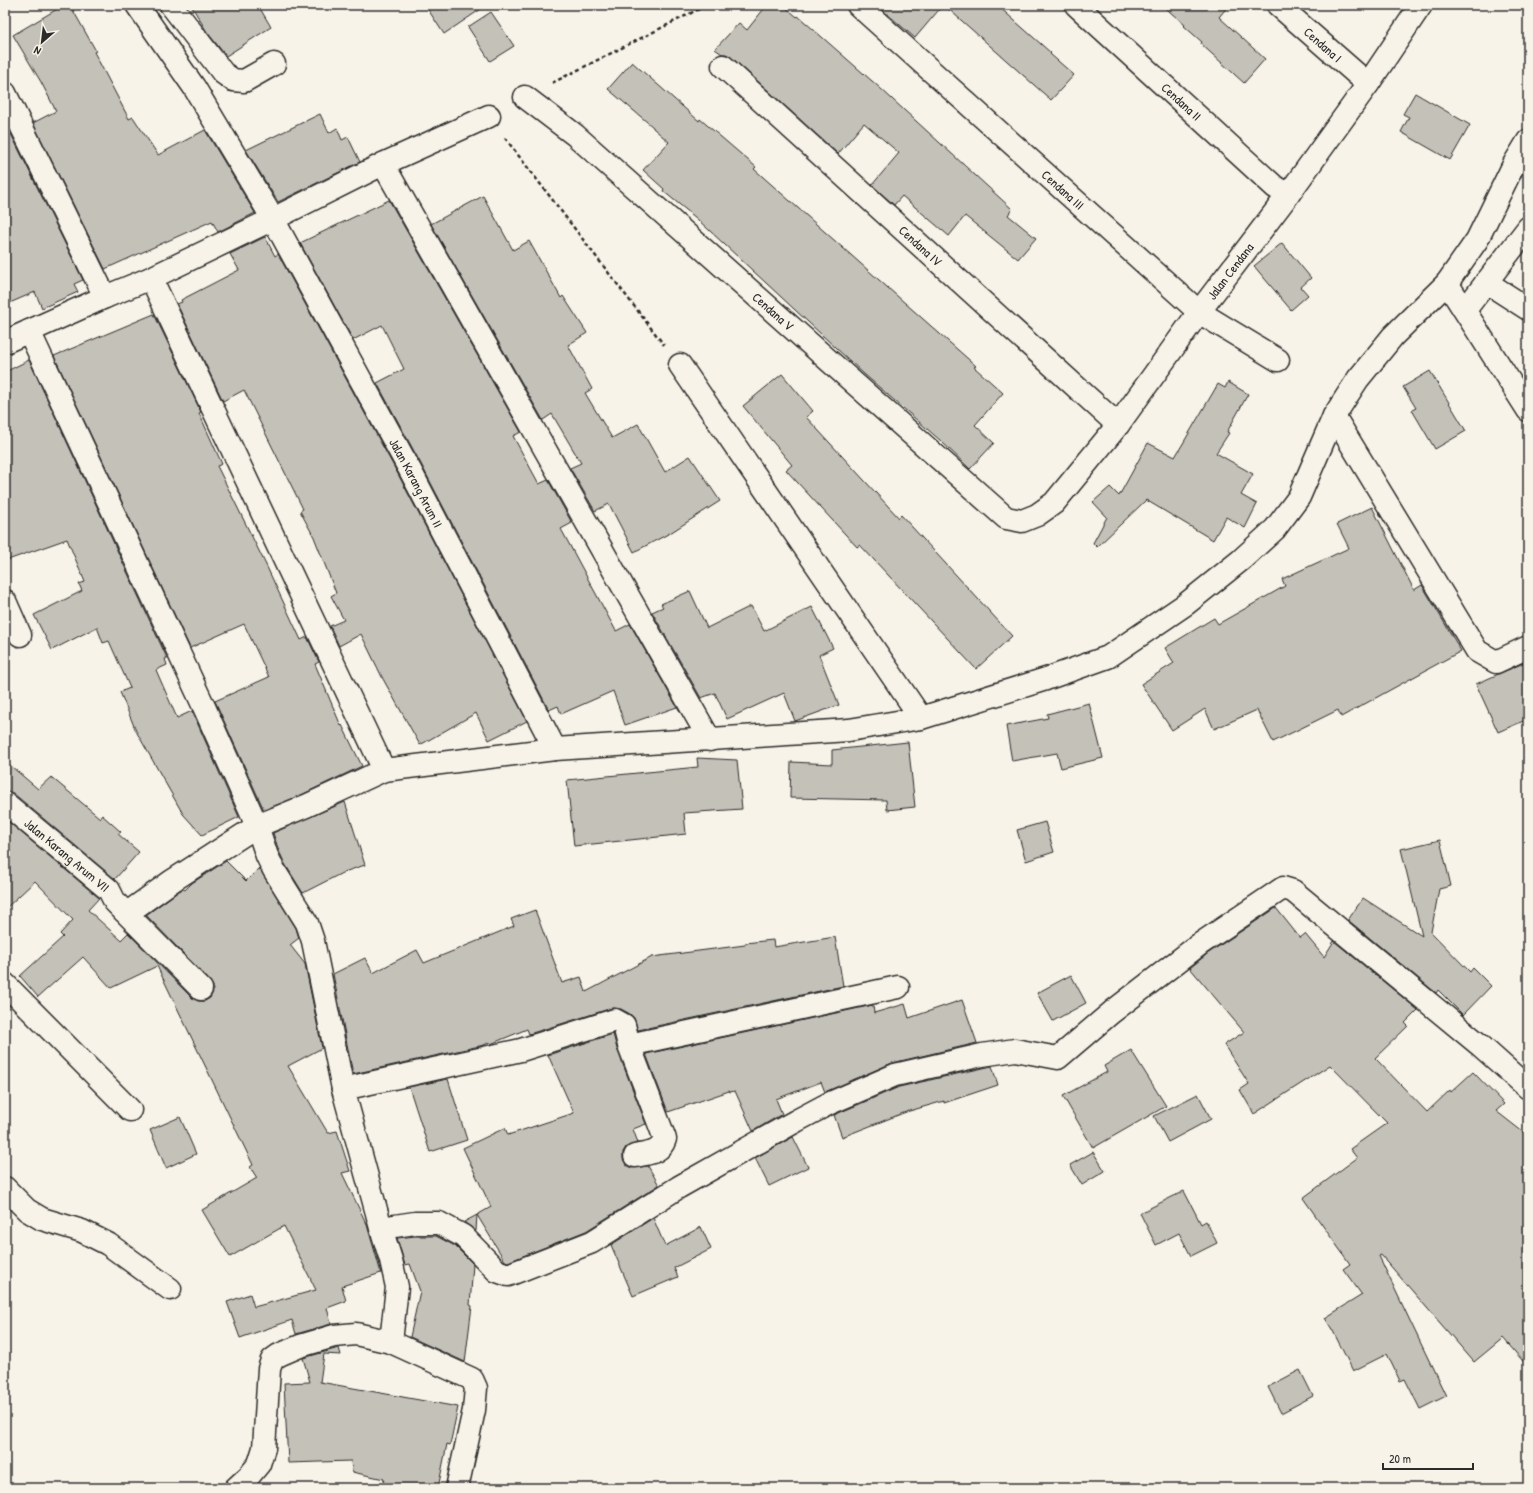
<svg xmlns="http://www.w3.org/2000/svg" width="1533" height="1493" viewBox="0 0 1533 1493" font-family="'Patrick Hand',sans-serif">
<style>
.building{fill:#c4c1b9;stroke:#2b2b2b}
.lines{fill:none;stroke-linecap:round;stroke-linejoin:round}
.minor-casing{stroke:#2b2b2b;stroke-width:25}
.path{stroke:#2b2b2b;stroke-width:2.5;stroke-dasharray:4 3;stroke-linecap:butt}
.minor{stroke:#f7f3e8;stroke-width:22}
.labels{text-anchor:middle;stroke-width:3.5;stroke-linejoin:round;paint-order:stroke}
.street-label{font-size:13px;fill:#2b2b2b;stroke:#f7f3e8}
</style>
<rect width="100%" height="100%" fill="#f7f3e8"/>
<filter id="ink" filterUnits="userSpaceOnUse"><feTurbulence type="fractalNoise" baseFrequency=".025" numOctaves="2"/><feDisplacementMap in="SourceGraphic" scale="8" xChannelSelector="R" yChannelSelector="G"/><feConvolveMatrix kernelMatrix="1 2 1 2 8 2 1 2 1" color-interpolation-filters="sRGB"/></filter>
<g filter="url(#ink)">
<!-- building -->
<g class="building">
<polygon points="64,5 70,5 96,51 94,52 129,119 133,117 158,155 205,130 255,213 218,232 212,221 105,269 33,123 56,111 41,82 13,35"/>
<polygon points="191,5 258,5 271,27 226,56 207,32"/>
<polygon points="425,5 487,5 444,34"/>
<polygon points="767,5 783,5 797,17 798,16 880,88 1012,209 1008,215 1036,238 1018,259 965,216 949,236 902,196 894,205 872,185 899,153 864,123 838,154 731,57 726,54 722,54 715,49 739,23 747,30"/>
<polygon points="877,5 943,5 915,38"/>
<polygon points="944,5 997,5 1051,53 1050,54 1074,75 1051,100"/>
<polygon points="1162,5 1229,5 1219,17 1265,59 1244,83 1201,44 1202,42 1184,26 1185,25"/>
<polygon points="491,12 514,46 490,61 468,27"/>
<polygon points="632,62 699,121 700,119 756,167 754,169 976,366 974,367 1003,393 975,425 994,443 970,469 941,441 864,374 696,218 663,191 664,189 643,170 669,142 653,128 653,127 608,89"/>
<polygon points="1415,93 1470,125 1450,160 1401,132 1409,117 1403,114"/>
<polygon points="320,114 329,133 337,128 342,140 348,137 360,162 278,202 246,150"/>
<polygon points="11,134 83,280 74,284 78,292 42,308 35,292 5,305 5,137"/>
<polygon points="483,196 513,250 529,241 561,298 563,296 587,333 568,345 592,389 585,393 612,438 638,424 665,472 690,456 720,501 670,533 634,552 609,504 595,511 570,468 581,463 552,414 543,420 431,224"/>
<polygon points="389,200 521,432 513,436 539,484 548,480 572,523 561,529 616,631 630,624 677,707 625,725 613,691 561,714 558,706 549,710 421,464 377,383 404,369 382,325 353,340 300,243"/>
<polygon points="265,237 275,256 278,254 399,476 527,721 489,740 476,713 420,745 383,679 361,634 339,646 330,626 344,620 331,596 336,593 314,537 300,511 303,509 244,390 223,401 177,304 182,302 181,300 239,270 230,254"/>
<polygon points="1282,243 1311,278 1301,287 1308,295 1291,310 1254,266"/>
<polygon points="154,314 201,412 199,413 222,464 217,466 266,565 301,640 307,637 319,662 315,664 341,726 342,725 362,766 301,795 264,810 215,701 269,677 244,624 190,648 54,356"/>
<polygon points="29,360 167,658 165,659 167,665 156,670 177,718 192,711 239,817 202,835 183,814 136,731 120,692 130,688 109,641 103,643 97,627 52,650 34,615 82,591 79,584 85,582 67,539 5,561 5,372"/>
<polygon points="1430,371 1466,431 1435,449 1412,410 1416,408 1403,387"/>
<polygon points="782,374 813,411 806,417 899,518 901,515 1012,636 976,669 860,545 857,547 786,470 792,465 743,406"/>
<polygon points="1228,382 1248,394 1227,432 1229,433 1216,453 1253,474 1241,495 1257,504 1245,528 1226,517 1213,540 1146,500 1097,547 1093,543 1107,517 1093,502 1110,487 1119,496 1148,443 1175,457 1218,384 1225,388"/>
<polygon points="1372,507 1414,590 1422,585 1461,651 1341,717 1338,710 1273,742 1257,710 1214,729 1205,709 1172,730 1141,684 1174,663 1165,648 1214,618 1218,624 1285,586 1282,579 1349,548 1337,524"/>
<polygon points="690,591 707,628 751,606 764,631 812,607 833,648 819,655 839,705 795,721 784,693 727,719 715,693 701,698 652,612 663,607 661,604"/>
<polygon points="1528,661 1528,719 1498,732 1476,684"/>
<polygon points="1089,703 1103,758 1061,768 1057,753 1012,761 1006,726 1048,718 1047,714"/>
<polygon points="908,742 915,807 887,810 886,800 790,798 791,762 832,764 832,750"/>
<polygon points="697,758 737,760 742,809 684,813 686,834 574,846 567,780 698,767"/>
<polygon points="5,761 38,789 51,777 100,818 102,815 121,832 118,834 139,852 115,879 13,793 5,791"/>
<polygon points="345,802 365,865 344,872 303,893 285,864 279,851 273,833"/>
<polygon points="5,819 99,898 88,910 121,940 128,933 192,998 198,1001 205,1001 210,998 213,992 213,986 210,981 146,915 179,891 183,889 185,890 192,883 226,861 246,881 259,868 296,928 299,938 290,945 305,964 322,1048 288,1066 328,1133 337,1131 350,1171 342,1173 367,1225 381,1273 342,1286 346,1301 327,1308 331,1324 296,1334 292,1320 240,1338 227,1302 250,1294 254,1307 316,1290 284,1226 230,1257 202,1210 257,1178 250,1167 253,1165 157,966 111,988 83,957 38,997 20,976 63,937 60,934 73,920 35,881 5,909"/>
<polygon points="1045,822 1054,852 1026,861 1017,830"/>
<polygon points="1440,840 1451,886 1439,889 1431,932 1470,972 1473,968 1491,986 1463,1015 1438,990 1436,993 1348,920 1363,898 1422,936 1401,849"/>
<polygon points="1276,908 1300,938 1305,934 1324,957 1334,941 1418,1010 1405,1023 1408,1026 1375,1058 1427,1112 1450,1090 1451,1092 1473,1072 1504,1104 1496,1111 1528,1136 1528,1367 1503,1338 1474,1362 1381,1255 1379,1256 1446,1396 1420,1409 1405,1379 1400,1381 1387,1354 1353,1371 1333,1331 1325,1318 1362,1295 1343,1269 1350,1264 1303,1198 1357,1158 1350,1149 1387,1123 1330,1065 1254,1114 1240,1090 1249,1084 1224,1045 1244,1032 1190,968 1207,954"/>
<polygon points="535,910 562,983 581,977 586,992 652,957 745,945 745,943 773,940 774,947 835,937 843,986 638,1030 634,1018 630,1014 621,1009 612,1008 529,1034 527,1029 493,1043 491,1044 490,1042 484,1045 353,1074 333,974 365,958 373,973 417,950 424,963 514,926 511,919"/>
<polygon points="1071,975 1086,1003 1053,1021 1037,993"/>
<polygon points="962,1000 977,1043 892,1063 825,1092 821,1082 776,1099 782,1114 753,1131 735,1091 730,1092 729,1091 668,1112 646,1054 873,1005 874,1013 905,1004 909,1018"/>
<polygon points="613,1034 617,1049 646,1124 633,1129 638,1143 626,1147 623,1152 623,1159 626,1165 631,1168 648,1166 659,1185 586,1231 508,1262 505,1261 477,1215 491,1207 463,1148 505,1128 508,1135 574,1113 548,1055"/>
<polygon points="1131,1050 1166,1106 1093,1148 1063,1096 1107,1072 1104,1066"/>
<polygon points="992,1066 998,1085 944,1103 944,1101 906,1112 842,1137 834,1115 899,1087"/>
<polygon points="448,1079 467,1140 430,1152 409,1087"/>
<polygon points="1198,1094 1211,1119 1168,1142 1154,1116"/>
<polygon points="180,1117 196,1154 166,1168 150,1130"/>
<polygon points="793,1137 808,1167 769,1186 755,1158"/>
<polygon points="1093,1152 1105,1171 1082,1185 1070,1165"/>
<polygon points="1184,1191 1201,1224 1206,1221 1217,1243 1191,1256 1179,1233 1156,1245 1140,1213"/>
<polygon points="477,1215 476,1231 464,1222"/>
<polygon points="653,1218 665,1246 701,1227 711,1249 674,1268 678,1277 633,1296 611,1245"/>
<polygon points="416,1236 436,1236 455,1246 473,1264 470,1305 472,1306 465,1362 410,1337 420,1291 410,1264 405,1265 397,1238"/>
<polygon points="339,1348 341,1355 324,1354 320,1382 458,1407 450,1445 447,1444 438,1488 382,1488 384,1479 352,1472 351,1461 288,1463 284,1383 310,1382 303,1358"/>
<polygon points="1300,1370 1313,1396 1281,1413 1268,1387"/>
</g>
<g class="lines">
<!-- minor casing -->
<g class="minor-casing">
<g id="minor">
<path id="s1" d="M 137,5 L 194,87 L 273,219 L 410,470 L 555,749"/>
<polyline points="171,5 223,73 233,80 244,81 274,64"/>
<path id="s2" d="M 858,5 L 1199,312 L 1278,360"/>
<path id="s3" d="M 1076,5 L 1275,187 L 1288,195"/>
<path id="s4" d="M 1278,5 L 1368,84"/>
<path id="s5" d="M 723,66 L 1118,425"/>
<polyline points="5,93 105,297"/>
<path id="s6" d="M 525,97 L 575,135 L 1006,518 L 1022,521 L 1037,515 L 1054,503 L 1118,425 L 1199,312 L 1288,195 L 1368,84 L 1421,5"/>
<polyline points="383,164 710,740"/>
<polyline points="151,278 384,770"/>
<polyline points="1486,282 1528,309"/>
<polyline points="1447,283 1528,410"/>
<polyline points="1465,310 1528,228"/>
<polyline points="29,331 205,709 257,826 267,856 274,870 307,923 313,941 343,1089 381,1228 391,1260 397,1287 391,1342"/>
<polyline points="5,342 105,297 151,278 273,219 383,164 489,116"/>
<polyline points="680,365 921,718"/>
<polyline points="1334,416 1477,651 1496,662 1528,647"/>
<polyline points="5,601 20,635"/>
<path id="s7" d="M 5,803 L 109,890 L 115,902 L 201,989"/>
<polyline points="124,911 133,909 172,881 257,826 306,806 384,770 555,749 849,730 921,718 1046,679 1108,657 1186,604 1241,560 1275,529 1299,497 1334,416 1358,379 1393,336 1447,283 1477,240 1514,164 1528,141"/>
<polyline points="5,984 130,1110"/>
<path d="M 629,1045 L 665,1139 C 660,1154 648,1153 635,1156"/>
<polyline points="343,1089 521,1050 615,1020 624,1025 629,1045 898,987"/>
<polyline points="5,1188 27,1210 42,1219 82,1231 108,1244 170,1289"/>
<polyline points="381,1228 415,1223 439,1223 463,1236 497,1271 508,1275 592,1242 679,1187 796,1121 828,1104 895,1075 982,1055 1015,1050 1058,1058 1112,1012 1200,944 1283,888 1293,891 1481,1046 1528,1088"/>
<polyline points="236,1488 249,1476 259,1464 264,1448 269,1369 272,1360 279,1355 300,1346 334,1336 356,1334 391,1342 472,1379 476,1388 474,1410 457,1488"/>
</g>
</g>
<!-- path -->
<g class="path">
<polyline points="552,83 707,5"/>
<polyline points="505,138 664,345"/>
</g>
<!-- minor -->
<use href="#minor" class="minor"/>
</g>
</g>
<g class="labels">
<!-- street labels -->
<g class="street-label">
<text dy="5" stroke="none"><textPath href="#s4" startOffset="60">Cendana I</textPath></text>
<text dy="5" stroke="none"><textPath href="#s3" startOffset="143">Cendana II</textPath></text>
<text dy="5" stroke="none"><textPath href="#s2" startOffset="276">Cendana III</textPath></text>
<text dy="5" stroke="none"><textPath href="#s5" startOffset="267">Cendana IV</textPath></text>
<text dy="5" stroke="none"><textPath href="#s6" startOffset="984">Jalan Cendana</textPath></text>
<text dy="5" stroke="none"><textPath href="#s6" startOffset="328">Cendana V</textPath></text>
<text dy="5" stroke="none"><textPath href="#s1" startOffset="554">Jalan Karang Arum II</textPath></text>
<text dy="5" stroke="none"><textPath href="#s7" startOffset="81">Jalan Karang Arum VII</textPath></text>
</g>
</g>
<!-- margin -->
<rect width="1533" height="1493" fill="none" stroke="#f7f3e8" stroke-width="20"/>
<rect x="10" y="10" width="1513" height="1473" fill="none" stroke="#2b2b2b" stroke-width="1.5" filter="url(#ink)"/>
<!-- north arrow -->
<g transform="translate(42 42) rotate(208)" stroke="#f7f3e8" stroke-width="3" paint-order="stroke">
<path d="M0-3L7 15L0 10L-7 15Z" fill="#2b2b2b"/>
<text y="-6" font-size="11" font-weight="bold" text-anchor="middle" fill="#2b2b2b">N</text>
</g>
<!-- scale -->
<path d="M1383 1463v6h90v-6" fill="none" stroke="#2b2b2b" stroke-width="2"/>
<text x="1389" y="1463" font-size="12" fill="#2b2b2b" stroke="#f7f3e8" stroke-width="3" paint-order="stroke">20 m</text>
</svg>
